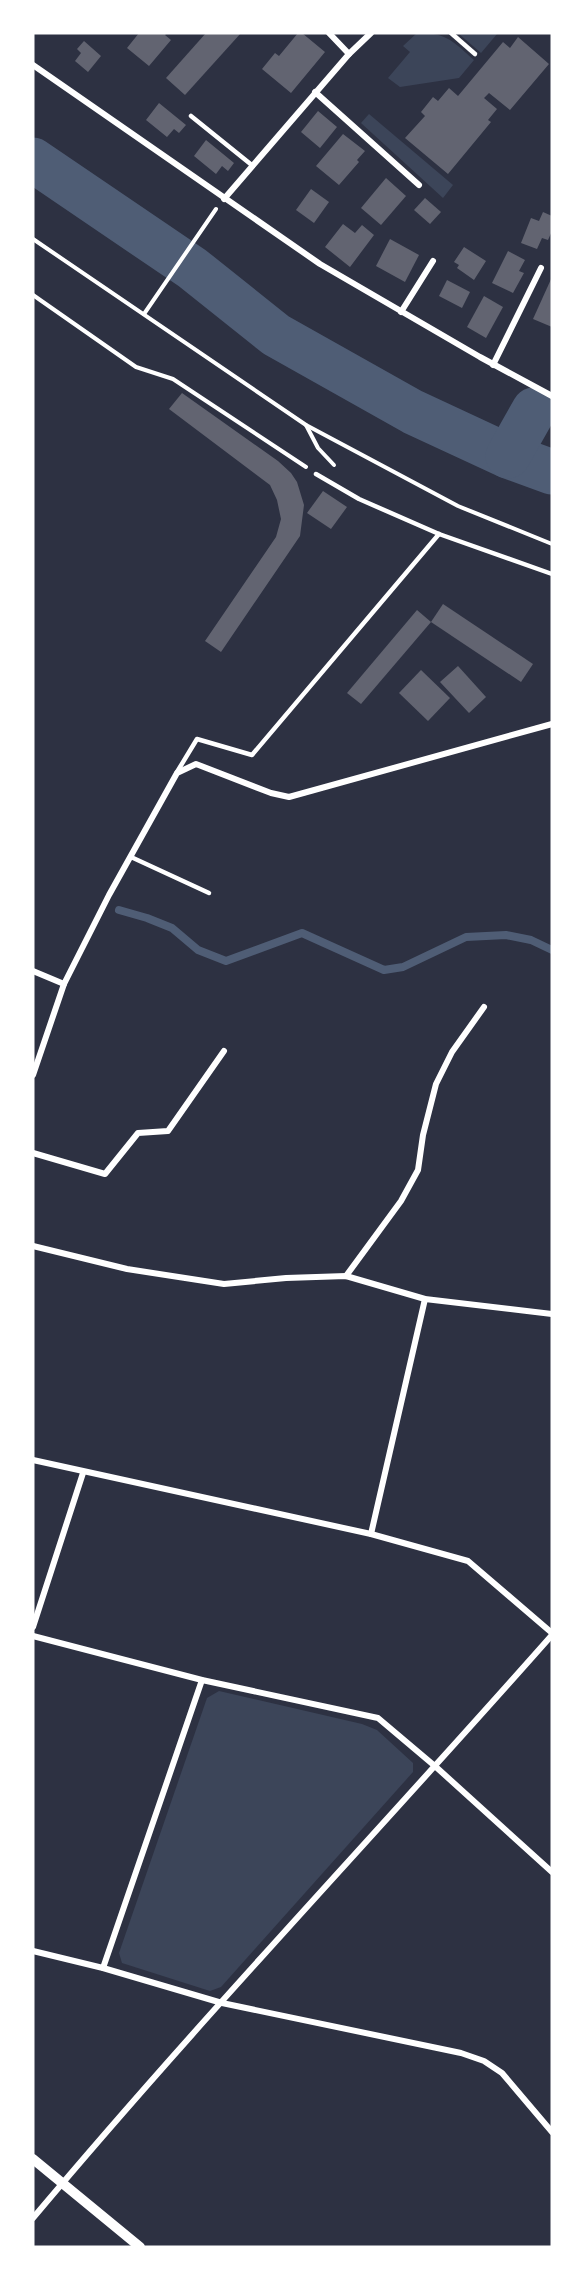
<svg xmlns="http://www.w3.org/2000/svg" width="585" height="2280" viewBox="0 0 585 2280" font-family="Commissioner,sans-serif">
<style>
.green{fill:#3c4559}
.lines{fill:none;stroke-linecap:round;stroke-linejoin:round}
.stream{stroke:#4f5d75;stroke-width:8}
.river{stroke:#4f5d75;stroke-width:45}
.building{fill:#626471}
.path{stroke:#fff;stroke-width:4}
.service{stroke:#fff;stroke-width:4.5}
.minor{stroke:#fff;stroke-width:6}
.tertiary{stroke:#fff;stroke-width:10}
</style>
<rect width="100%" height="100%" fill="#2d3142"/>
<!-- green -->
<g class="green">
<path d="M 417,33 C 446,32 454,42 474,60 L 459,78 L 400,87 L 388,78 L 410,52 L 403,46 Z"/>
<polygon points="458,33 496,33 497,34 481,53"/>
<polygon points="369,114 453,185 443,198 361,123"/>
<polygon points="219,1691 362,1724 377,1730 413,1763 413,1772 221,1987 210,1991 122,1963 119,1953 207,1698"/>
</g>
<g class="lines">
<!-- stream -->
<polyline class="stream" points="119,910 147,918 172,928 198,950 226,961 302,933 384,970 403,967 466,937 506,935 531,940 552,950"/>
<!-- river -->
<g class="river">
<polyline points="33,160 192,268 276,335 413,412 508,456 552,472"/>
<polyline points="508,456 534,410"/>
</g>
</g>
<!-- building -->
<g class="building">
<polygon points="139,33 167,33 165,35 171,40 149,66 127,48"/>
<polygon points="206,33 241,33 185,95 166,78"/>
<polygon points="298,33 302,33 325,52 291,93 262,69 275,53 279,56"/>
<polygon points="518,37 549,64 510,110 489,93 484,98 497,109 488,120 491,122 448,174 405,138 425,116 421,112 433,97 438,101 449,88 458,96 503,42 510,48"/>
<polygon points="84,41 101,56 88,72 75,61 81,53 77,49"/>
<polygon points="159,103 186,125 179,133 174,129 167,137 146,120"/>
<polygon points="318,111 337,127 320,148 301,132"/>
<polygon points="343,134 365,151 357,160 359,162 339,185 316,166"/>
<polygon points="206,140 234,163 228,171 222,166 216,174 194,156"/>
<polygon points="386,178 406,196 381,225 361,208"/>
<polygon points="311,189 329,202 314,223 296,210"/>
<polygon points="425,198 441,212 430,224 414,210"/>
<polygon points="543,212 552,216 552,231 548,240 542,238 537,249 521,243 531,218 539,221"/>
<polygon points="343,224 355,233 362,225 374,235 350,267 325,247"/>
<polygon points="390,239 419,255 405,282 376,266"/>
<polygon points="464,247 486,261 474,280 457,268 459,265 454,262"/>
<polygon points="508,251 525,260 519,271 524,273 513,293 492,283"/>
<polygon points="552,277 552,327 533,319"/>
<polygon points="447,280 470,292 462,308 439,296"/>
<polygon points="484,296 503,307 486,338 467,327"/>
<polygon points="182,393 278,461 291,473 297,482 304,505 300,536 221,652 205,641 276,537 281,519 277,500 270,485 169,409"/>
<polygon points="323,491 347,507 331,529 307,513"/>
<polygon points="443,604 533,664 521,682 431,622"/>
<polygon points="417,610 431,622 361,704 347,693"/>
<polygon points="458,666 486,697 469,713 440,682"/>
<polygon points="421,670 450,698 428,721 399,693"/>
</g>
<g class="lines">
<!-- path -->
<g class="path">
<polyline points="33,239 306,425 458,506 552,544"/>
<polyline points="33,295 136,367 173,379 306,467"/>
<polyline points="144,314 216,209"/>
<polyline points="306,425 318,448 334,465"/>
</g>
<!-- service -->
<g class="service">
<polyline points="451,33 475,54"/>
<polyline points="191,116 253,166"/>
<polyline points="316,474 359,499 439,534 552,574"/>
<polyline points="177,772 197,739 252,755 439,534"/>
<polyline points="131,857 209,893"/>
</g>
<!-- minor -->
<g class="minor">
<polyline points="349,54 371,33"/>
<polyline points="33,65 320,264 480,357 552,396"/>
<polyline points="315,92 419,185"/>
<polyline points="224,199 349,54 329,33"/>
<polyline points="401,312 433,261"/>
<polyline points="493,365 541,268"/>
<polyline points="33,971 64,984"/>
<polyline points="33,1075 64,984 109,895 177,773 196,764 271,793 289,797 552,724"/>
<polyline points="33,1153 105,1174 138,1133 168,1131 224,1051"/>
<polyline points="33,1246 127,1269 224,1284 286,1278 346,1276 425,1299 552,1314"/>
<polyline points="346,1276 401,1201 418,1170 423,1135 436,1084 452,1052 484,1007"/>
<polyline points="33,1460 371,1534 468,1561 552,1633"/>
<polyline points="371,1534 425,1299"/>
<polyline points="33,1627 83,1473"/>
<polyline points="33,1636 202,1680 378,1718 436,1767 552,1872"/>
<polyline points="33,1951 103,1968 222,2003 461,2053 484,2061 502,2073 552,2132"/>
<polyline points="103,1968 202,1680"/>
<path d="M 33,2218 C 200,2019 380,1830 552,1635"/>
</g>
<!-- tertiary -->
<polyline class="tertiary" points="33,2159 140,2247"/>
</g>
<!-- border -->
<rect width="585" height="2280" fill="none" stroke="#ffffff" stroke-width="69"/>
</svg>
